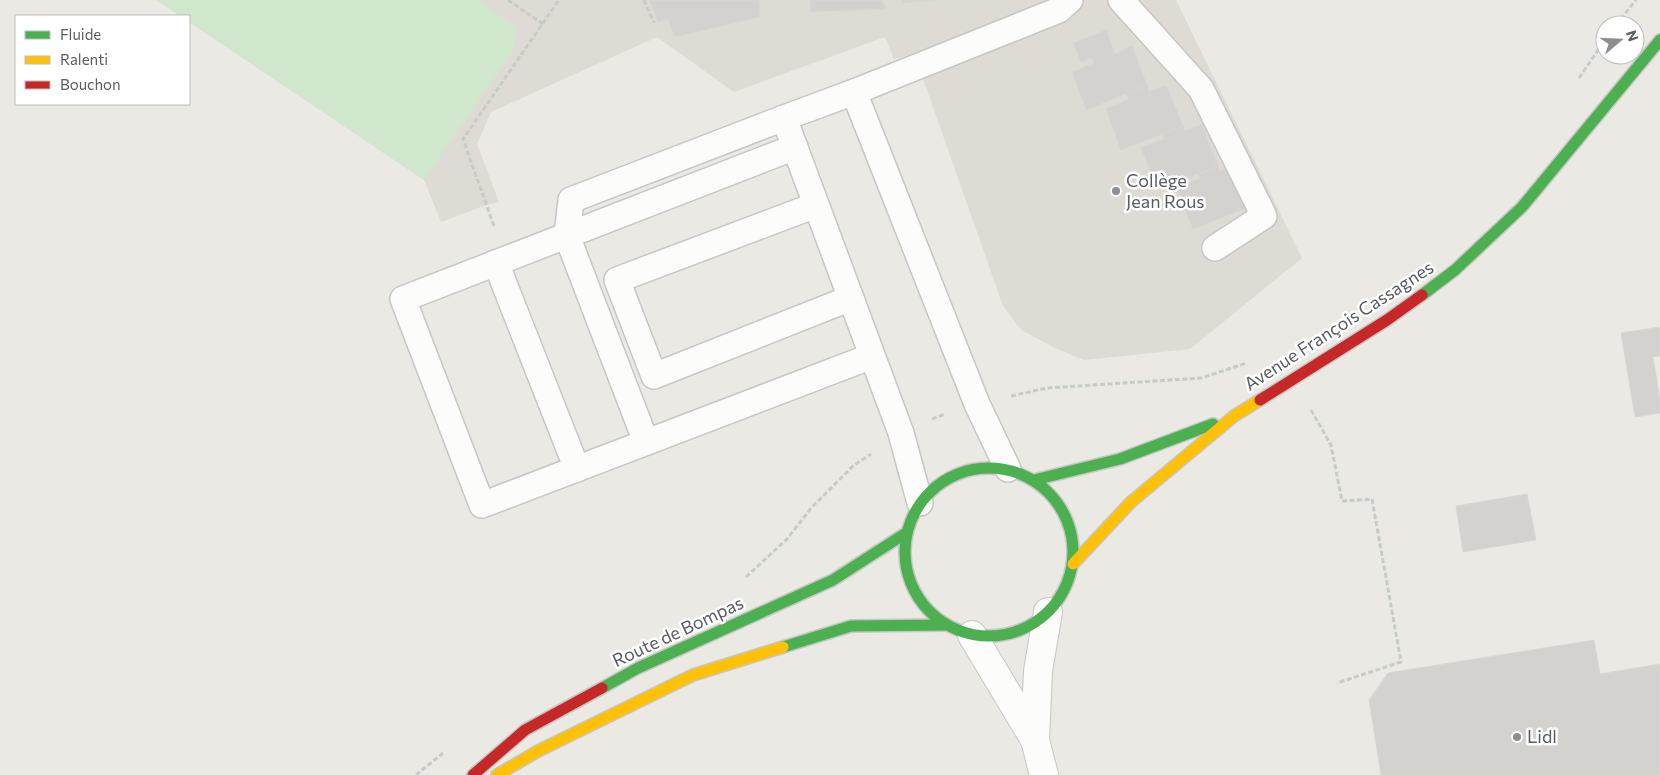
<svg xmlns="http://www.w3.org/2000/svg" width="1660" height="775" viewBox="0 0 1660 775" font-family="Commissioner,sans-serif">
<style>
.education{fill:#dddbd3}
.green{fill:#d1e7cd}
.building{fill:#d3d2ce;stroke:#dad7d2}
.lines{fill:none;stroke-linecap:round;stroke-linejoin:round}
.lane-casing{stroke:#c6c6c4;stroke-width:28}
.street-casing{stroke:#c6c6c4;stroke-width:30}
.fast-casing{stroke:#c6c7c5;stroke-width:14}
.slow-casing{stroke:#c6c7c5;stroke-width:14}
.jam-casing{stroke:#c6c7c5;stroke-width:14}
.path{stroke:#c6ccc9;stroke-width:3;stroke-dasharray:5 2.5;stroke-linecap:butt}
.lane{stroke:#fcfcfb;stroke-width:25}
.street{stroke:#fcfcfb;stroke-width:28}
.fast{stroke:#4caf50;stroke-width:11}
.slow{stroke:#ffc107;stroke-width:11}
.jam{stroke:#c62828;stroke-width:11}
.poi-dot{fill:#8c8e8f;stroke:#fff;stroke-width:2}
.labels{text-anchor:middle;stroke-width:5;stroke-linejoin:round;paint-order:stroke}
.poi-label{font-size:18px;fill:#595d62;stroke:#fff;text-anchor:start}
.street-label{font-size:18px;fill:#595d62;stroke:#fff}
</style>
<rect width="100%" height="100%" fill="#eae9e3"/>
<!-- education -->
<polygon class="education" points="156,0 1176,0 1302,258 1190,349 1084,360 1055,348 1021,330 1003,306 914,53 894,59 885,37 734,92 657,37 491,112 477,144 499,202 486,205 441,222 424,180 189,22 189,16 180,16"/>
<!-- green -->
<polygon class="green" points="156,0 477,0 516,27 515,47 424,180 189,22 189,16 180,16"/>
<!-- building -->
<g class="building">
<polygon points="649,0 759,0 760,17 675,37 668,19 658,22"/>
<polygon points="810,0 882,0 886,9 810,12"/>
<polygon points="901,0 936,0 902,3"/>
<polygon points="1106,30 1115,54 1132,46 1147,85 1086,110 1072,72 1094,63 1091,58 1081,62 1073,43"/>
<polygon points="1147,85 1149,92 1166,85 1183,126 1121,150 1106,109 1129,99 1126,94"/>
<polygon points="1202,124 1218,166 1158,189 1141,148 1164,139 1162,134 1183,126 1185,131"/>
<polygon points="1237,164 1254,205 1193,229 1177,188 1200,178 1198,174 1218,166 1220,171"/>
<polygon points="1660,327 1660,356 1653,357 1660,400 1660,413 1635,417 1621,333"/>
<polygon points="1527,494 1536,540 1463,552 1456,506"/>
<polygon points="1594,640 1600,674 1660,664 1660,775 1381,775 1369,700 1388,673"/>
</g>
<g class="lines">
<!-- lane casing -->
<g class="lane-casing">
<g id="lane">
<polyline points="1121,0 1201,89 1264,216 1215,248"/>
<polyline points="854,92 1059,10 1070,0"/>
<polyline points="795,147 403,299 482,505 872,356"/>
<polyline points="816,205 617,280 654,376 851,298"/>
<polyline points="496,263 577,469"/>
<polyline points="646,442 567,236 571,200 784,118"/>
<polyline points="920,503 901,433 784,118 854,92 977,404 1008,469"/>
</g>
</g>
<!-- street casing -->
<g class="street-casing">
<g id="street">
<polyline points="972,635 1035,740 1038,671 1048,612"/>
<polyline points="1035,740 1044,775"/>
</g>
</g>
<!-- fast casing -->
<g class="fast-casing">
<g id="fast">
<polyline points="1422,295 1455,270 1522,207 1660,40"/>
<circle cx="989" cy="552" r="84"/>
<polyline points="1034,480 1120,459 1213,424"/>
<polyline points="783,647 851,626 946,625"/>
<polyline points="602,688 638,668 833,580 906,533"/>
</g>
</g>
<!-- slow casing -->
<g class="slow-casing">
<g id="slow">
<polyline points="1073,564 1131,502 1234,416 1260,400"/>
<polyline points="497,775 538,751 693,675 783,647"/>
</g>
</g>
<!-- jam casing -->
<g class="jam-casing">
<g id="jam">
<polyline points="1260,400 1387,320 1422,295"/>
<polyline points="473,775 525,730 602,688"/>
</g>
</g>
<!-- path -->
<g class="path">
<polyline points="508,0 543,24"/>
<polyline points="644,0 654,23"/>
<polyline points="1616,25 1636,0"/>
<polyline points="1579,78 1605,40"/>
<polyline points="494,226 463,139 559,0"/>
<polyline points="1011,396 1047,388 1201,378 1247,363"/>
<polyline points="1311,410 1331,445 1342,501 1372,499 1401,662 1337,683"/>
<polyline points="932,419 945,414"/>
<polyline points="746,577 787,539 812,507 853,466 871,454"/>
<polyline points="416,775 443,753"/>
</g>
<!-- lane -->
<use href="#lane" class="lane"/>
<!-- street -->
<use href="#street" class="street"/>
<!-- fast -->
<use href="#fast" class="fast"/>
<!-- slow -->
<use href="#slow" class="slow"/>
<!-- jam -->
<use href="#jam" class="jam"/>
</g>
<!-- markers -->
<g class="poi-dot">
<circle cx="1116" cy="191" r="5"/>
<circle cx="1517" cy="737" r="5"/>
</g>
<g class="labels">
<!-- poi labels -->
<g class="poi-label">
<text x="1126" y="187">Collège<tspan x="1126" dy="21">Jean Rous</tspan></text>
<text x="1527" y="743">Lidl</text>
</g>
<!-- street labels -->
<g class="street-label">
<text transform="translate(1339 326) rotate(-33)" y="6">Avenue François Cassagnes</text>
<text transform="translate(678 632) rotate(-25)" y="6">Route de Bompas</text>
</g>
</g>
<!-- legend -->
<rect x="15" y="15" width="175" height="90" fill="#ffffff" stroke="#bdbec0"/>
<rect x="25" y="31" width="25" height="8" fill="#4caf50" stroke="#bdbec0"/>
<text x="60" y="40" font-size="15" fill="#595d62">Fluide</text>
<rect x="25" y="56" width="25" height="8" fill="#ffc107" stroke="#bdbec0"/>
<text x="60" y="65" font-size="15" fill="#595d62">Ralenti</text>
<rect x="25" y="81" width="25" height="8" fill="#c62828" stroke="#bdbec0"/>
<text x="60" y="90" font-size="15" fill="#595d62">Bouchon</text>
<!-- north arrow -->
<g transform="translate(1620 40) rotate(71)"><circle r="24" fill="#ffffff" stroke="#bdbec0"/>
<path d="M0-4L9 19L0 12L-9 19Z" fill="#8c8e8f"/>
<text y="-8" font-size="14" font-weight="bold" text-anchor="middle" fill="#595d62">N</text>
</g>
</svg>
